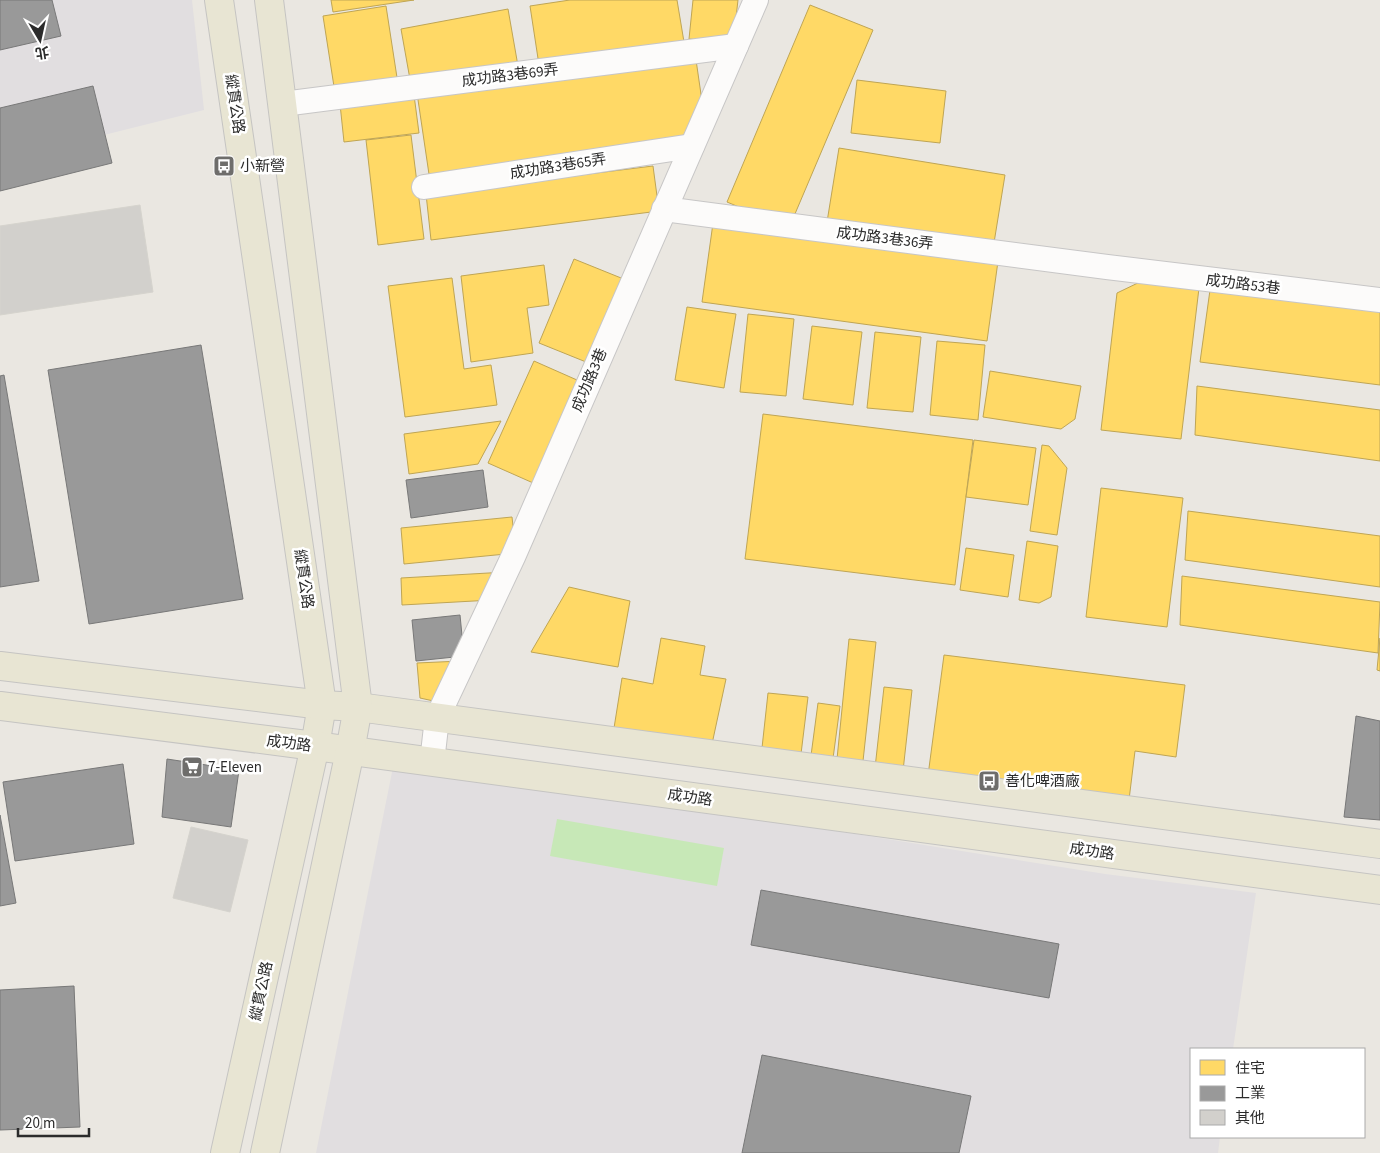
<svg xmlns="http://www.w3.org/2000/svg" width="1380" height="1153" viewBox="0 0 1380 1153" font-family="'Source Sans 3','Noto Sans TC',sans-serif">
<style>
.industrial{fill:#e1dee0}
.green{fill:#c7e8b7}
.homes{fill:#ffd966;stroke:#bfa554}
.industry{fill:#999;stroke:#787878}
.building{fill:#d2d0cc;stroke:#d5d3cd}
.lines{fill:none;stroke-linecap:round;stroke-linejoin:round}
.minor-casing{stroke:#c7c6c6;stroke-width:26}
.major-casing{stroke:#c5c4c2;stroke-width:30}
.minor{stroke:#fcfbfa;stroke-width:24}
.major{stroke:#e8e5d3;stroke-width:28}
.labels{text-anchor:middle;stroke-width:5;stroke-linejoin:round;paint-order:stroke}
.street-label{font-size:15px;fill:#2b2b2b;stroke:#fff}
.poi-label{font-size:15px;fill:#2b2b2b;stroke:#fff;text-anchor:start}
</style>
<rect width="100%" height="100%" fill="#eae7e1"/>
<!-- industrial -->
<g class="industrial">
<polygon points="0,0 192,0 204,110 0,161"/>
<polygon points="394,762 439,767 1105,874 1256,893 1233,1049 1191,1049 1191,1137 1220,1137 1218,1153 316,1153"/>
</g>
<!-- green -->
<polygon class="green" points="557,819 724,848 717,886 550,856"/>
<!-- homes -->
<g class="homes">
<polygon points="331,0 414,0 333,12"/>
<polygon points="570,0 677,0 684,42 539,65 530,6"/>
<polygon points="693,0 738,0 733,43 689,39"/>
<polygon points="810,5 873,30 789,228 727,202"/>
<polygon points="386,6 398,84 335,93 323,16"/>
<polygon points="508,9 518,66 411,85 401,29"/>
<polygon points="695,53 703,108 684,144 430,181 417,93"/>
<polygon points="857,80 946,91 940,143 851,133"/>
<polygon points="414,95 419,133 344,142 340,104"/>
<polygon points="411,135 424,239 378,245 366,140"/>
<polygon points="839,148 1005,175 993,249 827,222"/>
<polygon points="653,166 659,211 431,240 426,194"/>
<polygon points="714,216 999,254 987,341 702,302"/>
<polygon points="574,259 631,282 596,366 539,343"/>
<polygon points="544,265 549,305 527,308 533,353 471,362 461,276"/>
<polygon points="452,278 464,369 491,365 497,405 405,417 388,286"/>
<polygon points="1142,281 1199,288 1181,439 1101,430 1117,293"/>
<polygon points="1210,290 1380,312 1380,385 1200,362"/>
<polygon points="687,307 736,314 724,388 675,380"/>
<polygon points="748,314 794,319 786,396 740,392"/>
<polygon points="812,326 862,332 853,405 803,399"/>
<polygon points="875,332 921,337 913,412 867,408"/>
<polygon points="937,341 985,345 978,420 930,415"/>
<polygon points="534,361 586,384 540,486 488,463"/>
<polygon points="990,371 1081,386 1075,419 1061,429 983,417"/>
<polygon points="1197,386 1380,410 1380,461 1195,435"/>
<polygon points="763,414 973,440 955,585 745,559"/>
<polygon points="501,421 478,464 409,474 404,434"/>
<polygon points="974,440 1036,448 1028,505 966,497"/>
<polygon points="1042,445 1049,446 1067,468 1057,535 1030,531"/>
<polygon points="1101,488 1183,498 1167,627 1086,617"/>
<polygon points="1188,511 1380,536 1380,587 1185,560"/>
<polygon points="512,517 516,553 404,564 401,528"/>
<polygon points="1027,541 1058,546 1051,597 1039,603 1019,600"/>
<polygon points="966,548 1014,555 1008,597 960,590"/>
<polygon points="506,572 492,600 402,605 401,578"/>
<polygon points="1182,576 1380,602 1378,653 1180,625"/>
<polygon points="569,587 630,601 618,667 531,652"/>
<polygon points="661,638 705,646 700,675 726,679 712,744 614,728 622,678 653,684"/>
<polygon points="1380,638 1380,671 1377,670"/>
<polygon points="849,639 876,642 863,761 837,759"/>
<polygon points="944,655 1185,685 1176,757 1135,751 1128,808 927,783"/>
<polygon points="461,661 438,702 420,698 417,663"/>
<polygon points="884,687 912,690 903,771 875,768"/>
<polygon points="768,693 808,697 800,762 761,757"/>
<polygon points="818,703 840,706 832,766 810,763"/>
</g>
<!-- industry -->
<g class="industry">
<polygon points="0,0 52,0 61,36 0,50"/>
<polygon points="93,86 112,163 0,191 0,108"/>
<polygon points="201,345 243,599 89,624 48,370"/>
<polygon points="4,375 39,581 0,587 0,376"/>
<polygon points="483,470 488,507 411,518 406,480"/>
<polygon points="460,615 464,656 416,661 412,620"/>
<polygon points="1356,716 1380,721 1380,820 1344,817"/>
<polygon points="167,759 239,770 231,827 162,817"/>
<polygon points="123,764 134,844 15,861 3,782"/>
<polygon points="0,815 16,903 0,906"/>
<polygon points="761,890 1059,944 1049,998 751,945"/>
<polygon points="74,986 80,1127 0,1130 0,990"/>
<polygon points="762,1055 971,1096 959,1153 742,1153"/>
</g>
<!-- building -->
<g class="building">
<polygon points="140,205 153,292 0,315 0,226"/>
<polygon points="191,827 248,840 230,912 173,898"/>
</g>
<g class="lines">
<!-- minor casing -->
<g class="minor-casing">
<g id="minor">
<polyline points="283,104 736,46"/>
<polyline points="424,187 692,146"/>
<polyline points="664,209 1107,267 1380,300"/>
<polyline points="432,762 437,718 513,557 756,0"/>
</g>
</g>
<!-- major casing -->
<g class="major-casing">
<g id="major">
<polyline points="219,0 322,705 315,746 225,1153"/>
<polyline points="0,666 322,705 358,707 1380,844"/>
<polyline points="0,706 315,746 1380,890"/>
<polyline points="265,1153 350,751 358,707 269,0"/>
</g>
</g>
<!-- minor -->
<use href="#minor" class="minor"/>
<!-- major -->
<use href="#major" class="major"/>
</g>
<!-- icons -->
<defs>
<g id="bus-square" transform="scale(1.125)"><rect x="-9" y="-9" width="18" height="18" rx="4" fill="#6e6d6b" stroke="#fff"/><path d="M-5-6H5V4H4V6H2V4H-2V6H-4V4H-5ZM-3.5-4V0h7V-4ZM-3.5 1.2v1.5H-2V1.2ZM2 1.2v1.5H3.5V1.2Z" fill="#fff"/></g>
<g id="supermarket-square" transform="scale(1.125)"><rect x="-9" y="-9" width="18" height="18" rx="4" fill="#6e6d6b" stroke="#fff"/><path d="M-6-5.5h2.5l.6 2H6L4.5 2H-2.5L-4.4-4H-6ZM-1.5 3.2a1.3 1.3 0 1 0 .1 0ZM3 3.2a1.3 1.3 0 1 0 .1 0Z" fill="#fff"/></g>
</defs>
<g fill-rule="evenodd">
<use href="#bus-square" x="224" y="166"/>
<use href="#supermarket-square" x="192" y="767"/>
<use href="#bus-square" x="989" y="781"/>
</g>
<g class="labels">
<!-- street labels -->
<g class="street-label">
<text transform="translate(510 75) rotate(-7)" y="5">成功路3巷69弄</text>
<text transform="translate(235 104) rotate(82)" y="5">縱貫公路</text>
<text transform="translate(558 166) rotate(-9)" y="5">成功路3巷65弄</text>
<text transform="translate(885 238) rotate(7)" y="5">成功路3巷36弄</text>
<text transform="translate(1243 284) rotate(7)" y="5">成功路53巷</text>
<text transform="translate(589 380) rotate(-67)" y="5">成功路3巷</text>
<text transform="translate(304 579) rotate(82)" y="5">縱貫公路</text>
<text transform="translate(289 743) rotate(7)" y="5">成功路</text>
<text transform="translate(690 797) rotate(8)" y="5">成功路</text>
<text transform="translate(1092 851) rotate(8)" y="5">成功路</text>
<text transform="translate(261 991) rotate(-78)" y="5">縱貫公路</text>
</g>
<!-- poi labels -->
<g class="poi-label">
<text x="240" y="171">小新營</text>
<text x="208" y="772">7-Eleven</text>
<text x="1005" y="786">善化啤酒廠</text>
</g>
</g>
<!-- legend -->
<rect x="1190" y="1048" width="175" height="90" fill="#ffffff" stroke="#aaaaaa"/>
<rect x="1200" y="1060" width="25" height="15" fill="#ffd966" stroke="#aaaaaa"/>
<text x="1235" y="1073" font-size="15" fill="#2b2b2b">住宅</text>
<rect x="1200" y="1086" width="25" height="15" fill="#999999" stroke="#aaaaaa"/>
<text x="1235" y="1098" font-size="15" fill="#2b2b2b">工業</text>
<rect x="1200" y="1110" width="25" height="15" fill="#d2d0cc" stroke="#aaaaaa"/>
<text x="1235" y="1123" font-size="15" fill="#2b2b2b">其他</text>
<!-- north arrow -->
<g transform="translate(40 40) rotate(171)" stroke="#ffffff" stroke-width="4" paint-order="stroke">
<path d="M0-4L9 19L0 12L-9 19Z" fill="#2b2b2b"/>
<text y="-8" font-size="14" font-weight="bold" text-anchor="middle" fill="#2b2b2b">北</text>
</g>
<!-- scale -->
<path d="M18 1128v8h71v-8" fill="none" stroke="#2b2b2b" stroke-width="2.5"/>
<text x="25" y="1128" font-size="15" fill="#2b2b2b" stroke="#ffffff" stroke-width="4" paint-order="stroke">20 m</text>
</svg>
